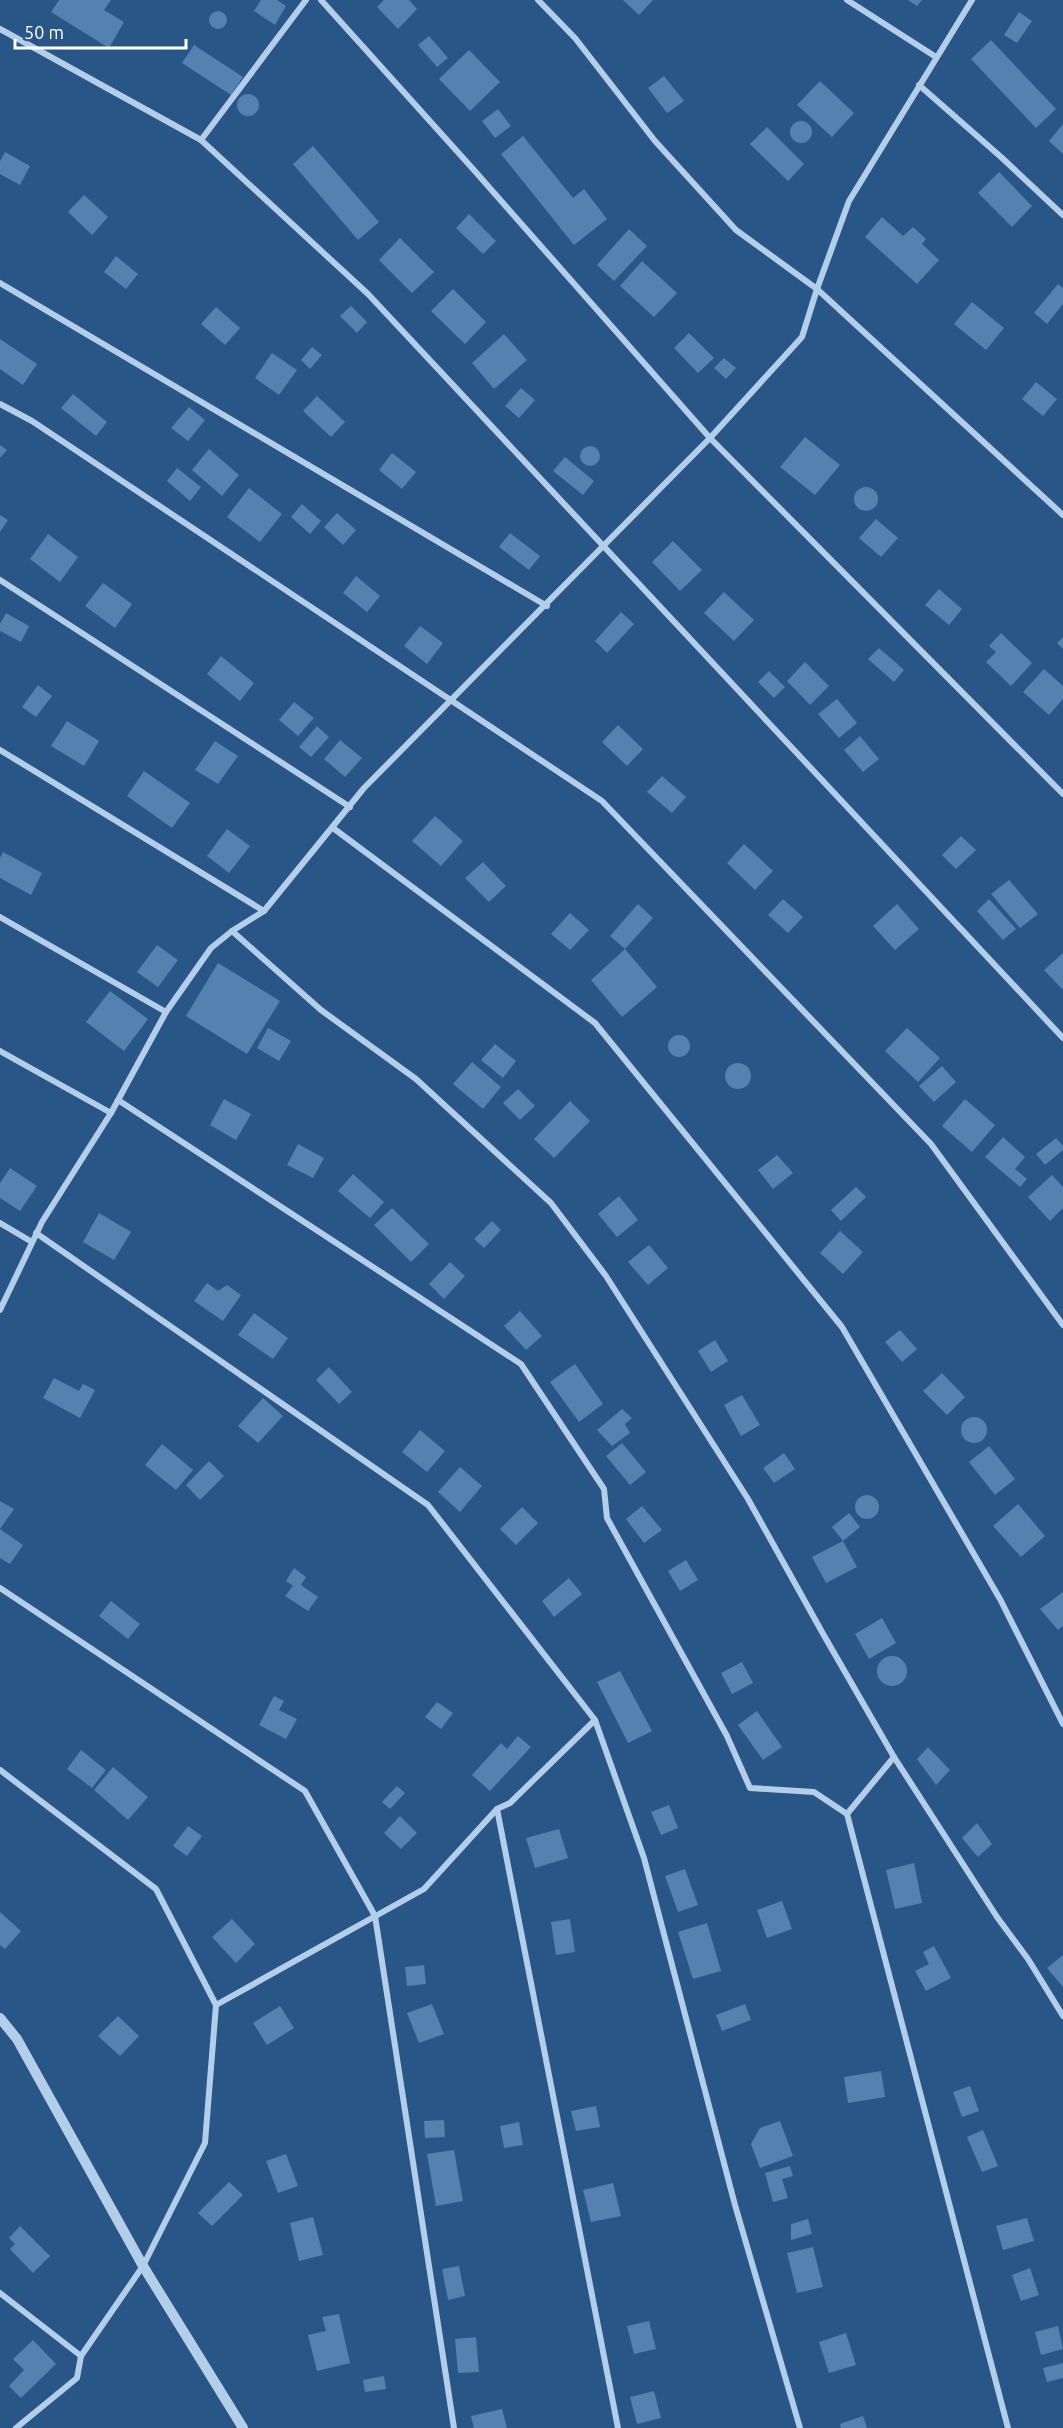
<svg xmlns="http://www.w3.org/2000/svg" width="1063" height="2428" viewBox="0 0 1063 2428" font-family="Ubuntu,sans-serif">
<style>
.building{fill:#5382b0}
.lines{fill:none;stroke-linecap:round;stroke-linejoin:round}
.minor{stroke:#b2cee8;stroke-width:6}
.tertiary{stroke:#b2cee8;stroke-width:10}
</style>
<rect width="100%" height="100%" fill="#275687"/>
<!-- building -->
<g class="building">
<polygon points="59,0 111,0 104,10 124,22 109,48 51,12"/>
<polygon points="261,0 277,0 286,6 275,25 254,11"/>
<polygon points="384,0 409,0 417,9 398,29 377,7"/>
<polygon points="623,0 653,0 639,15"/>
<polygon points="908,0 922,0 917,6"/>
<circle cx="218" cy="20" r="9"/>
<polygon points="1019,12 1032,21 1017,43 1004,35"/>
<polygon points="429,36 448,58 437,67 418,45"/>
<polygon points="991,40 1056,109 1036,128 971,59"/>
<polygon points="194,45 243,77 231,95 182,63"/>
<polygon points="469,50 500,82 470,111 439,79"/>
<polygon points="664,76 684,101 667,113 648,88"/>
<polygon points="820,81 854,113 832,137 797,105"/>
<circle cx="248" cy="105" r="11"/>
<polygon points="498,109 511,126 495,138 482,121"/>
<circle cx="801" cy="132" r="11"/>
<polygon points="1063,124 1063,154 1049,141"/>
<polygon points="767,127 804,164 788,181 750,144"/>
<polygon points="523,136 573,198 584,189 607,219 574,245 501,154"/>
<polygon points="313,146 379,222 358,240 293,164"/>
<polygon points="5,152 30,166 20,185 0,174 0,161"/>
<polygon points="999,172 1032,206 1012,227 978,193"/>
<polygon points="84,195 108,217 92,235 68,212"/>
<polygon points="469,214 496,241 483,254 456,228"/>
<polygon points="882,217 903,236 913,227 926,239 922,244 939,260 917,284 865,237"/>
<polygon points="629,229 647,246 614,281 597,265"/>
<polygon points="400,238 434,272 412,293 379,260"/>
<polygon points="116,256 138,274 126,289 104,272"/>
<polygon points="642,261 677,293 654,317 620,286"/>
<polygon points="1058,284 1063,288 1063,304 1047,324 1034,313"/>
<polygon points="453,289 486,322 465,344 431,311"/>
<polygon points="972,302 1004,328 986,350 954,324"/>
<polygon points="351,306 367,322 357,333 340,316"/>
<polygon points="216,307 240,328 225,345 201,324"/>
<polygon points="689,333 714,358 698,373 674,348"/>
<polygon points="504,334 527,360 494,389 472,363"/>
<polygon points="0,339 37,364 23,385 0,369"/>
<polygon points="312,347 322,355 310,369 301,360"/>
<polygon points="272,353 297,370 279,395 255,378"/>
<polygon points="724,358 736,368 726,379 714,368"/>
<polygon points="1036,382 1057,399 1043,416 1022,399"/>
<polygon points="521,388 535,400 519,418 505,406"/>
<polygon points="73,394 107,422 96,436 61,408"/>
<polygon points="317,396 345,422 331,437 303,411"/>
<polygon points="189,407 205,420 188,441 171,428"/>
<polygon points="805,437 840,465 815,495 780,467"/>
<polygon points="0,445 7,450 0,458"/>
<circle cx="590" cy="456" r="10"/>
<polygon points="209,449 239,475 222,496 192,470"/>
<polygon points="392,453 416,472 402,489 379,470"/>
<polygon points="565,457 594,481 583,495 553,471"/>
<polygon points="177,468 201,487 190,501 167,481"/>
<circle cx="866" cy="499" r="12"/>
<polygon points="249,488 282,514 260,542 227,517"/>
<polygon points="302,504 321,521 310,534 291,517"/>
<polygon points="337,513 356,530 343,545 324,527"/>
<polygon points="0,515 8,520 0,532"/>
<polygon points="876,519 898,538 881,557 859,538"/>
<polygon points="510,533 540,556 529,570 499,547"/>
<polygon points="48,534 78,557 60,582 30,559"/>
<polygon points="673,541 702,570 680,591 652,562"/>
<polygon points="356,576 380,596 367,612 343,593"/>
<polygon points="103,583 132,604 115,628 85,606"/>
<polygon points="939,589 962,609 949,625 925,605"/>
<polygon points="724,592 754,620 734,641 704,613"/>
<polygon points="621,612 634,624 607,653 595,641"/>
<polygon points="6,613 29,626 21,642 0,631 0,624"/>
<polygon points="420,626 443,643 427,664 404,646"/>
<polygon points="1001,633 1032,663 1011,686 986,662 996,652 989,646"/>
<polygon points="1063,637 1063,649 1057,643"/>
<polygon points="879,648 904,670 894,682 868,659"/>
<polygon points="221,656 254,683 240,701 207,674"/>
<polygon points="805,662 829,686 810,705 787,681"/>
<polygon points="1044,669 1063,686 1063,699 1049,715 1023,692"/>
<polygon points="769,671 785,687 774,698 758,682"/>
<polygon points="38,685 52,696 36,717 22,707"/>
<polygon points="837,699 857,723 839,738 818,714"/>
<polygon points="294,702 314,718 298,736 279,720"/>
<polygon points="67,721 99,741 84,766 51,746"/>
<polygon points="618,725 643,749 627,766 602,742"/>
<polygon points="317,726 329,737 311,757 299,747"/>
<polygon points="860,736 879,759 863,772 844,750"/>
<polygon points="340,740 362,758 345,777 324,759"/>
<polygon points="215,741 238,756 218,784 195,770"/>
<polygon points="144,771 190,803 172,828 127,796"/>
<polygon points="662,776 686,797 672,813 647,792"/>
<polygon points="435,816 463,841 441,866 412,841"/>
<polygon points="227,829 250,846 229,873 207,856"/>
<polygon points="961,836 976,850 956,869 942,855"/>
<polygon points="744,844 773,871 755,890 727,863"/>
<polygon points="3,852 42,873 31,895 0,878 0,858"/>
<polygon points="483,862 506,886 489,902 465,878"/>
<polygon points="1009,880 1038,914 1020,928 991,894"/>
<polygon points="783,899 803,917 788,933 768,915"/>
<polygon points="989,899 1016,929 1003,940 977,911"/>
<polygon points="638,904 653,918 625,949 610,936"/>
<polygon points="897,904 919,929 895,950 873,926"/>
<polygon points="570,913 589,930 570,950 551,934"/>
<polygon points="157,945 178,960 158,987 137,972"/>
<polygon points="625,949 657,987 622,1017 591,980"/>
<polygon points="1063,953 1063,990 1044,970"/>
<polygon points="218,963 280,1001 247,1054 186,1016"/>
<polygon points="110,991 148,1019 124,1051 86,1022"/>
<polygon points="268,1028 291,1041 279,1061 257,1048"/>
<polygon points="907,1028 940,1058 918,1082 885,1051"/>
<circle cx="679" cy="1046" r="11"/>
<polygon points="495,1044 516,1061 503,1078 481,1060"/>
<polygon points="472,1062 501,1087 483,1109 453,1084"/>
<circle cx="738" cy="1076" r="13"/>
<polygon points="942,1066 956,1082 934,1102 919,1086"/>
<polygon points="518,1089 535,1106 520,1120 503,1103"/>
<polygon points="224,1099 251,1114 236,1140 210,1125"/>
<polygon points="965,1099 995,1125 972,1152 942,1126"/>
<polygon points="570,1101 590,1121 554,1158 534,1139"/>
<polygon points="1003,1137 1025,1157 1015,1169 1027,1179 1020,1187 985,1157"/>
<polygon points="1056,1138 1063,1146 1063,1150 1045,1165 1036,1154"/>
<polygon points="298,1144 324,1158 313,1178 287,1165"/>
<polygon points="777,1155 793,1173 773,1189 758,1170"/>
<polygon points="10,1168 37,1186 20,1211 0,1198 0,1183"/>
<polygon points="353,1174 384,1202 370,1218 338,1191"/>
<polygon points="1052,1175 1063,1187 1063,1208 1050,1221 1028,1197"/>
<polygon points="856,1187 866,1197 841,1221 831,1210"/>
<polygon points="619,1196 638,1220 617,1237 598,1214"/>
<polygon points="392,1208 429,1244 411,1262 374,1225"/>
<polygon points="99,1213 131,1232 114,1260 83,1242"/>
<polygon points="492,1221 501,1230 484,1248 474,1239"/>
<polygon points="840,1231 863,1252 843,1274 820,1253"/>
<polygon points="649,1245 668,1268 648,1285 628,1262"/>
<polygon points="450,1262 465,1276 444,1299 429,1284"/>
<polygon points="207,1283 218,1291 227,1285 241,1295 223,1321 194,1301"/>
<polygon points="520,1311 542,1336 526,1350 504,1326"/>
<polygon points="254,1313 288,1338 273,1359 238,1335"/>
<polygon points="900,1330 917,1349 902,1362 885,1342"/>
<polygon points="715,1340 728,1361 711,1372 698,1351"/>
<polygon points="575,1364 603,1404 579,1422 550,1382"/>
<polygon points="329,1367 352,1392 339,1404 316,1380"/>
<polygon points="942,1373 965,1397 947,1415 923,1391"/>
<polygon points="54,1378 79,1391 83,1384 95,1390 80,1418 43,1398"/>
<polygon points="742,1395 760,1425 741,1436 724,1405"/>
<polygon points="263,1398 283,1416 258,1443 238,1426"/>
<polygon points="622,1409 632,1418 625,1424 630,1433 612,1446 597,1430"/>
<circle cx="974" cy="1430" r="13"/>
<polygon points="420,1430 445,1451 427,1472 402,1452"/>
<polygon points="622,1443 646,1472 630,1485 606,1456"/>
<polygon points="162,1444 193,1470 176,1490 145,1465"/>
<polygon points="989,1446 1015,1479 995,1495 969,1462"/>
<polygon points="784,1453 795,1469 774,1483 763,1468"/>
<polygon points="209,1461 224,1476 200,1500 186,1485"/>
<polygon points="460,1467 482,1486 460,1512 438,1492"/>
<circle cx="867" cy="1507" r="12"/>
<polygon points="0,1501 14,1509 0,1529 23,1545 10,1564 0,1558"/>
<polygon points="1018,1504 1045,1536 1021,1557 993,1526"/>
<polygon points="642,1506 662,1530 644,1543 626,1519"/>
<polygon points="522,1507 538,1523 516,1545 500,1529"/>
<polygon points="849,1513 860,1527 843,1541 832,1527"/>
<polygon points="843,1541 857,1567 826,1583 812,1557"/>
<polygon points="686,1560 698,1580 680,1591 668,1571"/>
<polygon points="294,1568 306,1577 301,1585 318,1597 308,1611 285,1596 293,1586 286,1581"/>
<polygon points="569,1578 582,1594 554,1617 542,1601"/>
<polygon points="1063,1592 1063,1626 1058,1630 1040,1609"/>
<polygon points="111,1601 140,1624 128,1639 99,1616"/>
<polygon points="882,1618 896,1643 869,1659 855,1634"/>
<circle cx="892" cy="1671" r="15"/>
<polygon points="742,1662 753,1683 732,1694 721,1673"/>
<polygon points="620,1671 652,1731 628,1743 597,1682"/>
<polygon points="274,1696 284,1701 279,1710 297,1719 286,1739 259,1725"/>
<polygon points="437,1702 453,1713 441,1729 425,1717"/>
<polygon points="757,1711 782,1747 763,1760 738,1725"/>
<polygon points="518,1736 531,1747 490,1791 472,1775 501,1743 507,1749"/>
<polygon points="928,1747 950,1770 936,1785 917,1759"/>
<polygon points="81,1750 106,1770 92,1788 67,1769"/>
<polygon points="113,1767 148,1797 128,1820 94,1790"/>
<polygon points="397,1786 405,1793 390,1809 382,1802"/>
<polygon points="669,1805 678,1828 661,1835 651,1812"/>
<polygon points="400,1816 417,1833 401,1849 384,1833"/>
<polygon points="977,1823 992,1844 978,1857 962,1838"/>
<polygon points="188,1826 202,1836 187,1856 173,1846"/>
<polygon points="559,1829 568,1858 535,1868 526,1838"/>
<polygon points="914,1863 922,1903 895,1909 886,1870"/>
<polygon points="685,1869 698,1905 678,1912 665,1876"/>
<polygon points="782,1901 792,1929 767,1938 757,1910"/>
<polygon points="0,1912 21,1931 5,1949 0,1945"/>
<polygon points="232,1919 255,1944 236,1963 212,1937"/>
<polygon points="570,1919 575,1952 556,1955 551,1922"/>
<polygon points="707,1923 721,1971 693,1979 678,1932"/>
<polygon points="934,1946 951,1978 926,1991 915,1971 929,1964 923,1952"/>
<polygon points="1063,1955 1063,1987 1047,1968"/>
<polygon points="424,1965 426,1984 407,1986 405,1967"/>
<polygon points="432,2004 444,2034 419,2043 407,2013"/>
<polygon points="745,2004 751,2020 722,2031 716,2015"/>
<polygon points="280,2006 294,2028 267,2045 253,2023"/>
<polygon points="118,2016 139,2036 120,2056 98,2036"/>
<polygon points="881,2071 885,2097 848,2103 844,2077"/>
<polygon points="970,2086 979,2111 962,2117 953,2092"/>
<polygon points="596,2106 600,2127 576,2131 571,2111"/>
<polygon points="444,2120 445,2137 425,2138 424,2121"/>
<polygon points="780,2121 793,2156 760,2168 751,2144 760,2128"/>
<polygon points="519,2122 523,2145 504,2148 500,2126"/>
<polygon points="983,2130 998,2166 982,2172 967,2137"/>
<polygon points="454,2150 463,2201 436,2206 427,2154"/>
<polygon points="286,2154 298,2186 278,2193 266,2161"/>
<polygon points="790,2166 793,2176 782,2179 788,2198 773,2202 765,2173"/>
<polygon points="229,2182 243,2195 212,2226 198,2213"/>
<polygon points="613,2183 621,2216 591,2222 583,2190"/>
<polygon points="313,2217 323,2255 299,2261 290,2223"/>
<polygon points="1027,2218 1034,2241 1003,2250 996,2226"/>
<polygon points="808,2219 812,2234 791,2240 791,2224"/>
<polygon points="20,2226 50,2256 33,2273 10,2249 15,2244 9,2238"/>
<polygon points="813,2247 823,2287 797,2293 787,2253"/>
<polygon points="459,2266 465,2296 448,2300 442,2269"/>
<polygon points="1030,2268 1039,2295 1021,2301 1012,2275"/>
<polygon points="339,2314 350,2363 317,2371 308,2335 326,2331 322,2317"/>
<polygon points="649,2321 656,2349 634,2354 627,2326"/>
<polygon points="1058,2326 1063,2349 1041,2355 1035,2332"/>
<polygon points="846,2333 856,2365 829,2373 819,2342"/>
<polygon points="476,2337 479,2372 458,2373 455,2339"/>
<polygon points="33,2340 56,2364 21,2398 9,2386 24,2370 13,2359"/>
<polygon points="1063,2363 1063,2378 1047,2382 1043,2368"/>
<polygon points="384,2376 386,2389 365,2392 363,2380"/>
<polygon points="654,2391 661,2418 637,2424 630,2397"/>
<polygon points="502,2409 507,2428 474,2428 471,2416"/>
<polygon points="863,2416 867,2428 841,2428 840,2424"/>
</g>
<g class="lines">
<!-- minor -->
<g class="minor">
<polyline points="321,0 473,169 710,438 1063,794"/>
<polyline points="538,0 575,38 655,141 736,230 817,289 1063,515"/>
<polyline points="847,0 936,57"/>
<polyline points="0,29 201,140 368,294 1063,1038"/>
<polyline points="919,85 1001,157 1063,215"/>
<polyline points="201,140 306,0"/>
<polyline points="0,283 547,606"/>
<polyline points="0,404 32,421 602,801 931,1144 1063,1325"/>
<polyline points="0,580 350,807"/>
<polyline points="0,750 264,911"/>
<polyline points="333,828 595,1023 842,1327 1000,1599 1063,1724"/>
<polyline points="0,917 166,1012"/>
<polyline points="232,931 321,1010 416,1079 551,1203 606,1276 748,1499 822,1632 894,1757 997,1917 1028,1959 1063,2016"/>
<polyline points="0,1051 111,1113"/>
<polyline points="118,1100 521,1364 604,1489 607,1518 727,1736 750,1788 814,1792 847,1814 1008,2428"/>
<polyline points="0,1223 32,1242"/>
<polyline points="36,1233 428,1505 595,1720 644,1858 735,2205 800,2428"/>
<polyline points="0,1310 42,1222 111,1113 166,1012 211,948 232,931 264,911 364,788 710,438 802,337 817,289 849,201 972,0"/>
<polyline points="0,1588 305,1791 375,1916 454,2428"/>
<polyline points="0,1770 156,1889 216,2005"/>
<polyline points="497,1809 618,2428"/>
<polyline points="847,1814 894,1757"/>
<polyline points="0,2293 81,2356"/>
<polyline points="16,2428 77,2378 81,2356 143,2266 205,2143 216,2005 424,1889 497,1809 510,1803 595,1720"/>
</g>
<!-- tertiary -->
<polyline class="tertiary" points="0,2018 17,2039 143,2266 243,2428"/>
</g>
<!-- scale -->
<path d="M15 39v9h171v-9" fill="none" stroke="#ffffff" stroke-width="3"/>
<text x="24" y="39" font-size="18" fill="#ffffff" stroke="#275687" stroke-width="4.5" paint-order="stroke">50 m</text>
</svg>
